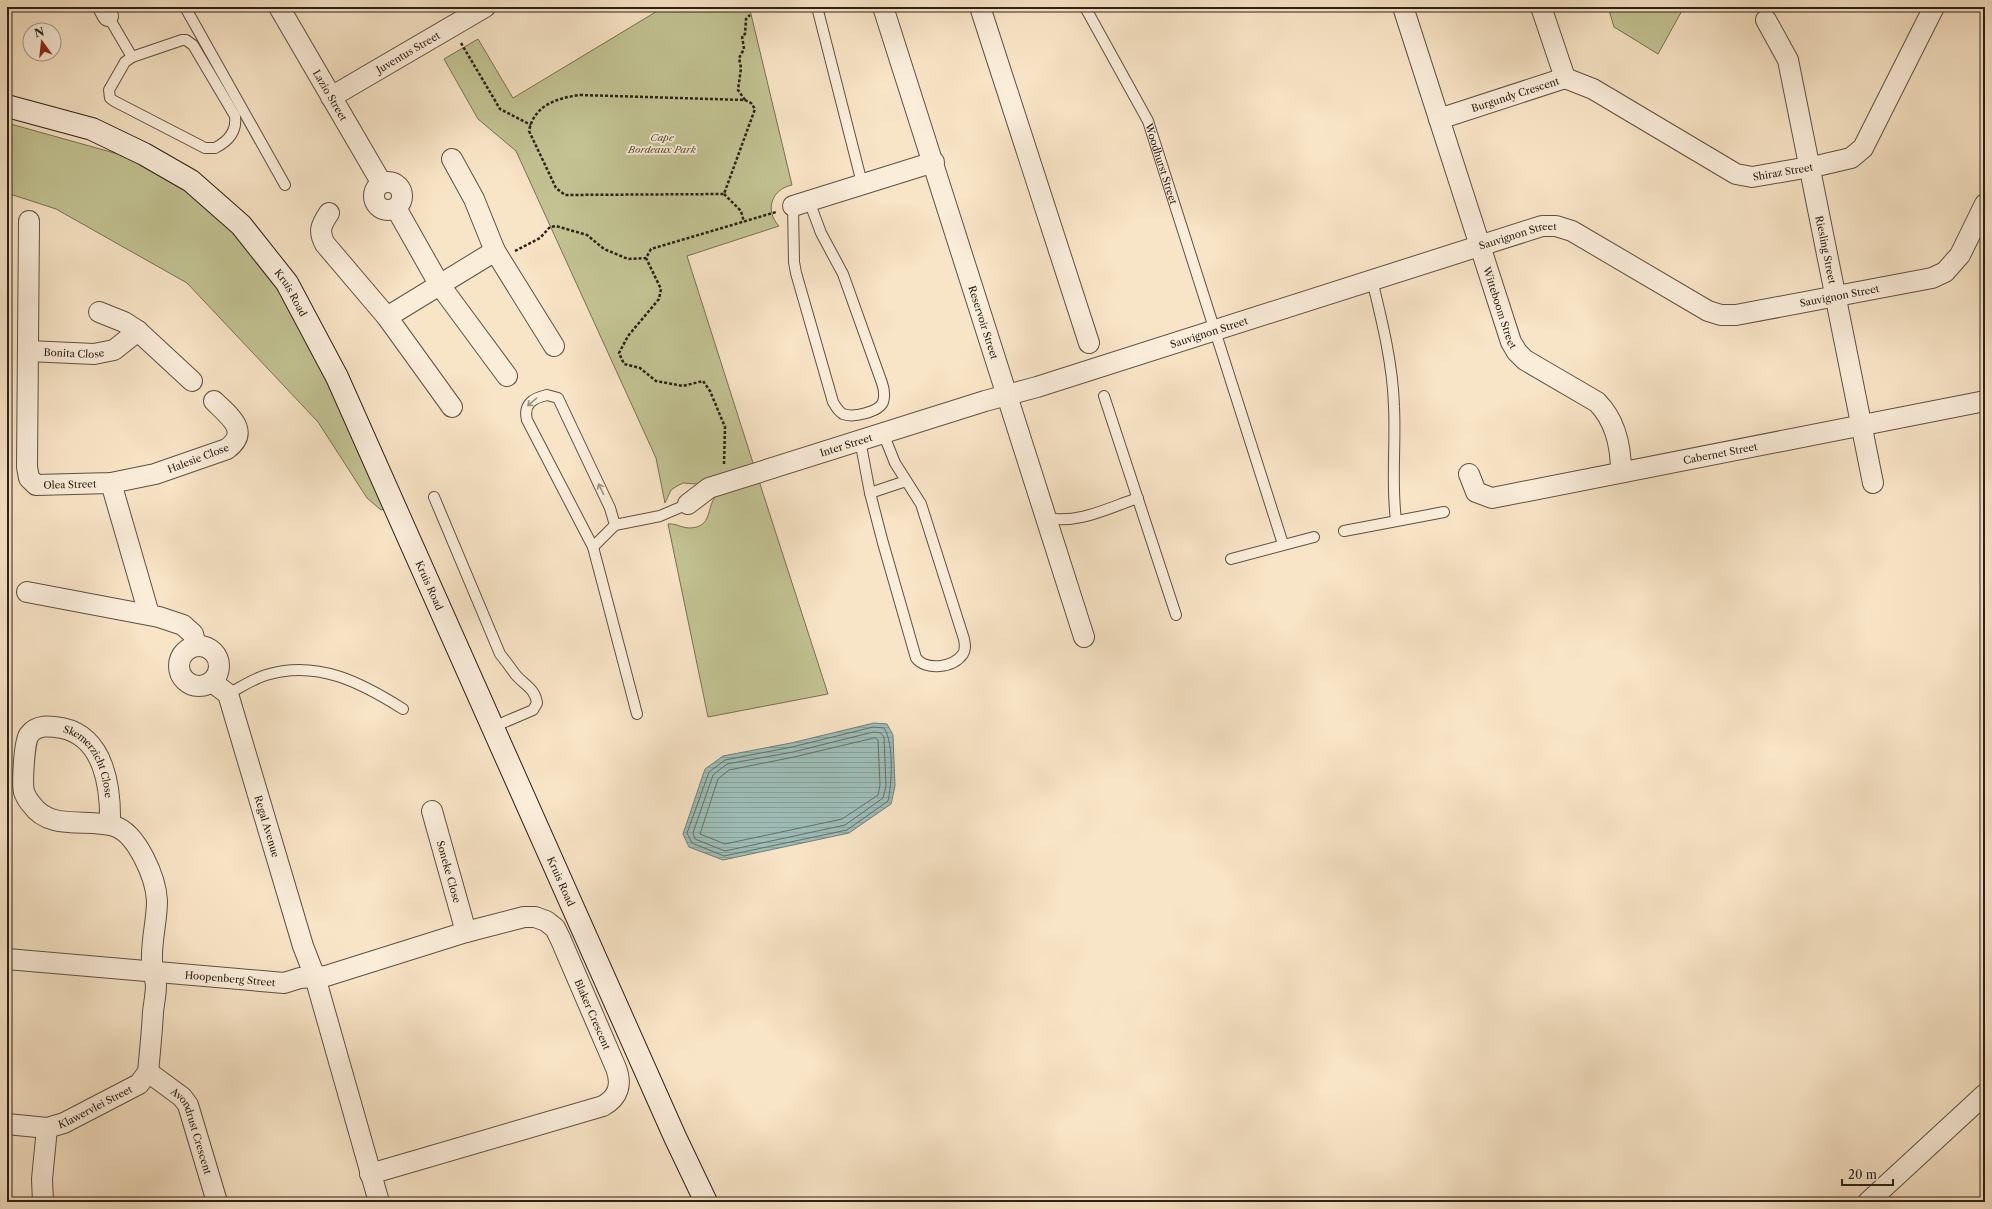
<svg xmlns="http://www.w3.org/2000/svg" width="1992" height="1209" viewBox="0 0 1992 1209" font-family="'Libre Caslon Text',serif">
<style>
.green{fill:#c2c292;stroke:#777154}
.water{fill:url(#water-rules);stroke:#707f78}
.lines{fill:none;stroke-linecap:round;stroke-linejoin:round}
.shore{stroke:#656f68;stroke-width:1}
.lane-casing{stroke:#5f5142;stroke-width:12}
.street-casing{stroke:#5f5142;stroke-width:22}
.secondary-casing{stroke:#2c2016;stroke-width:24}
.path{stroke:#2c2016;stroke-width:2.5;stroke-dasharray:3 2;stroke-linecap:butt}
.lane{stroke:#faedda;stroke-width:10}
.street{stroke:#faedda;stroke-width:20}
.secondary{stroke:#faedda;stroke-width:22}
.oneway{stroke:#9d9182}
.labels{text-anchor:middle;stroke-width:3.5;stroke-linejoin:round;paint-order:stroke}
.street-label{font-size:10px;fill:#2c2016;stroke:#faedda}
.park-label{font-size:10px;font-style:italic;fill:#59513b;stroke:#faedda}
</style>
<defs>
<pattern id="water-rules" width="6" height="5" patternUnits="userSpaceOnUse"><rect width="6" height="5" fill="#9ebeb9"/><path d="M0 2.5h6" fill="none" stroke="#88a39e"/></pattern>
</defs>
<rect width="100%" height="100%" fill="#f8e4c6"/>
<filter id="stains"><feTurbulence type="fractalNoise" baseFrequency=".005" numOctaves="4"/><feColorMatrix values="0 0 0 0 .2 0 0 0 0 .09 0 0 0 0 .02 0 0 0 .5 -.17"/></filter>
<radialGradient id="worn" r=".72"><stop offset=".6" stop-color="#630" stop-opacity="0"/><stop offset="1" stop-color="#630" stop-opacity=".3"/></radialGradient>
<!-- green -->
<g class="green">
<path d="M 664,7 L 746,7 L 750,10 L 792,185 C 772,189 764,210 779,226 L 687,256 L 754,466 L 697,484 L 683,483 L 677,486 L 671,490 L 665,503 L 656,458 L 516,151 L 478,119 L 444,59 L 478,39 L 513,98 Z"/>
<polygon points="1608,7 1684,7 1658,54 1614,27"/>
<polygon points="7,123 136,159 169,177 227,224 273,278 317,353 386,508 381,510 367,498 318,422 187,283 56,209 7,193"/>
<path d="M 759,481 L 828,694 L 708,717 L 668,524 C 675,523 682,528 690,528 C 713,527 706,507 716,496 Z"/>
</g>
<!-- water -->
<polygon class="water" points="874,723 887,724 893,735 895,786 891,804 849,833 723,860 689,847 683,834 705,769 723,756 791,743"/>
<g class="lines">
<!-- shore -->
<g class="shore">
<path d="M 874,727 L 884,728 C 894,743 892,783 888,801 L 847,830 L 724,856 L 692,843 L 687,833 L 709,772 L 725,760 L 792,747 Z"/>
<polygon points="874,732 881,733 884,737 886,786 883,798 845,825 725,851 695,839 693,833 713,775 727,764 793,752"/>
<polygon points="875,738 878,740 880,785 878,795 842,819 725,844 700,834 718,779 729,770 794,757"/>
</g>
<!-- lane casing -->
<g class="lane-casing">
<g id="lane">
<polyline points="185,7 285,185"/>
<polyline points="817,7 862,183"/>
<path id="s1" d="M 1085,7 L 1148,121 L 1283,544"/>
<polyline points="108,16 132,57"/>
<path d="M 182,40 L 186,40 L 193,45 L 235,116 C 237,131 229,141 215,148 L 205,148 L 114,101 L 110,98 L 109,90 L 125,62 L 132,57 Z"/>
<path d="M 793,206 L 794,262 L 796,273 L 833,402 C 836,407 838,411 843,414 C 853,418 879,412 883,402 C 885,396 884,389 882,383 L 843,274 L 821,233 L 809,201"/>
<path d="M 1372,280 C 1382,321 1393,365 1394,407 C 1396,446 1391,481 1396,520"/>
<polyline points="1104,396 1176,615"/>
<path d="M 860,440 L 870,493 L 883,543 L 916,658 C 926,671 953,668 963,654 C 966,649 965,644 964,639 L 921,504 L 895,463 L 883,433"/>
<polyline points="870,493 906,481"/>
<path d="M 434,497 L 500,654 C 505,660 510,667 515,674 C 524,685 535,688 537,703 L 533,710 L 493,727"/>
<path d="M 1047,518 C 1079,524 1108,508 1138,498"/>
<path d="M 615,525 L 610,508 L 558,398 L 547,395 C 533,398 523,404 527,420 L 593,547 L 637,714"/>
<polyline points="1344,531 1444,512"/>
<polyline points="593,547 615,525 660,516 688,504"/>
<polyline points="1231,559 1314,537"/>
<path d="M 228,694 C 241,687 253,679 266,675 C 317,659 362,683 403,709"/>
</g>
</g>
<!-- street casing -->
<g class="street-casing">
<g id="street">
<polyline points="103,7 108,16"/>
<path id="s2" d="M 279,7 L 381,182"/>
<path id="s3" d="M 883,7 L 1084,637"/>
<polyline points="980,7 1089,343"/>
<path id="s4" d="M 1403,7 L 1511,342 L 1517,352 L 1525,360 L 1597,402 C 1616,421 1621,446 1621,472"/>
<path id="s5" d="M 1766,20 L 1788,60 L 1873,483"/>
<path id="s6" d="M 1565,78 L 1593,89 L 1736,174 L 1752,177 L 1821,165 L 1851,158 L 1863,148 L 1934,7"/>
<path id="s7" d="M 331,97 L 485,7"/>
<path id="s8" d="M 1439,119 L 1565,78 L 1541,7"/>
<polyline points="452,159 474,199 495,251 554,346"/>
<circle cx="388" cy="196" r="14"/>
<polyline points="793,206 934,162"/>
<polyline points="396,208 439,284 507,376"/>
<path d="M 329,213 C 321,225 318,231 325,244 L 387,317 L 452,407"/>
<path id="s9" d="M 29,221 L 27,467 L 29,478 L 36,485 L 111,483 L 155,474 L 227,449 C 251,431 229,416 214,401"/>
<polyline points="99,312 124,322 138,331 192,381"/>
<polyline points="387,317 495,251"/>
<path id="s10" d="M 28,351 L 94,354 L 114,350 L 138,331"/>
<path id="s11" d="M 1469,474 L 1476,492 L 1492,498 L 1985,401"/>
<polyline points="111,483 149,614"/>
<path id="s12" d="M 688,504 L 709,488 L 985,401 L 1037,387 L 1542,226 L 1556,226 L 1572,231 L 1708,311 L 1721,315 L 1736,315 L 1932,278 L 1945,272 L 1960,255 L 1985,204"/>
<polyline points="27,592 159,617 183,625 193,634 196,646"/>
<circle cx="199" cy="666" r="20"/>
<path id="s13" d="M 212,682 L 228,694 L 303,946 L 315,977 L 379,1202"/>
<path id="s14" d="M 432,811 L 466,932"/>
<path id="s15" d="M 7,959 L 284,983 L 300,978 L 326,976 L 466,932 L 524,917 L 535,917 L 546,921 L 555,928 L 560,938 L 616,1068 C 622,1084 619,1097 603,1106 L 370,1174"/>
<path id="s16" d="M 148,1072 L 182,1097 L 188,1105 L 217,1202"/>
<path id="s17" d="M 7,1124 L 47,1128 L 64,1123 L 139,1084 L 148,1072 C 150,1052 152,1032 153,1012 C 154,1003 156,994 156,985 C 155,977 152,969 152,961 C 151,941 157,921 157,901 C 156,878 137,833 114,826 C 88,818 50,831 32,805 C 29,802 26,797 24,792 C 22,784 24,742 29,735 C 37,724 50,726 62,728 C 105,737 111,789 110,825"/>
<polyline points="43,1202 42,1179 47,1128"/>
<polyline points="1868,1202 1985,1094"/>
</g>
</g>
<!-- secondary casing -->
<g class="secondary-casing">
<g id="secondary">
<path id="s18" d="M 7,106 L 92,129 L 144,154 L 191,181 L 241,225 L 287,283 L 337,377 L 675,1137 L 706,1202"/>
</g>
</g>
<!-- path -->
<g class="path">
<polyline points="461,43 500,109 531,125"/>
<path d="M 580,95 L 745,100 L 751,103 L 755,109 L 724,194 L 565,195 L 556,188 L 529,131 C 534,105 557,98 580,95 Z"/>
<polyline points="745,100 738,90 741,68 739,58 744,49 742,36 745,34 746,19 750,15"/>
<polyline points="724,194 741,211 744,222"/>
<polyline points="515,251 540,238 550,227 556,226 587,235 604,249 628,259 646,258"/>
<polyline points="724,464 725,427 710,391 703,381 683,386 656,381 640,368 624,364 619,353 628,336 659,299 661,289 646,258 651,249 776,212"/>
</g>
<!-- lane -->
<use href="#lane" class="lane"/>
<!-- street -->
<use href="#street" class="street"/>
<!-- secondary -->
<use href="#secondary" class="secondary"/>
</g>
<!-- one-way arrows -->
<defs><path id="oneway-shaft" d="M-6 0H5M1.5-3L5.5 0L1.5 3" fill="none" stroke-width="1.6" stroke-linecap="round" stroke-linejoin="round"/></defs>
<g class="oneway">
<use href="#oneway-shaft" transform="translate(532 402) rotate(139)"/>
<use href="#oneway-shaft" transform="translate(601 489) rotate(-115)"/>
</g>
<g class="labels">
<!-- street labels -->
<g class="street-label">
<text dy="4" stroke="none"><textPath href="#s7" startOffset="89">Juventus Street</textPath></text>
<text dy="4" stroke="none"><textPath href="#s8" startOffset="80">Burgundy Crescent</textPath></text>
<text dy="4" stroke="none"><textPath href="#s2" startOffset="102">Lazio Street</textPath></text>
<text dy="4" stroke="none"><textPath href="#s1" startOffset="175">Woodhurst Street</textPath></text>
<text dy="4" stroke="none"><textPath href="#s6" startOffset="244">Shiraz Street</textPath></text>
<text dy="4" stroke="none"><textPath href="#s12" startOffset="874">Sauvignon Street</textPath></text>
<text dy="4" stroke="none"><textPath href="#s5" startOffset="239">Riesling Street</textPath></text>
<text dy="4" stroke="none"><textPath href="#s18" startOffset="351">Kruis Road</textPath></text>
<text dy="4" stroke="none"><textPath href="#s12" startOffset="1222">Sauvignon Street</textPath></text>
<text dy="4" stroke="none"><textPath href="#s4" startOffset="316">Witteboom Street</textPath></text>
<text dy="4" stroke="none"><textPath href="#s3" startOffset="331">Reservoir Street</textPath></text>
<text dy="4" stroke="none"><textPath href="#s12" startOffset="550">Sauvignon Street</textPath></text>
<text dy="4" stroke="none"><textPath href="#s10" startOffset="46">Bonita Close</textPath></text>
<text dy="4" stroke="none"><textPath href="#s12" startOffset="170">Inter Street</textPath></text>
<text dy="4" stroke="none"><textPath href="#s11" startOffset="269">Cabernet Street</textPath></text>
<text transform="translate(198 458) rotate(-21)" y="4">Halesie Close</text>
<text dy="4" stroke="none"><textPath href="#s9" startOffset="301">Olea Street</textPath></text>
<text dy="4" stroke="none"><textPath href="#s18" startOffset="675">Kruis Road</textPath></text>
<text dy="4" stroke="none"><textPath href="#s17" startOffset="662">Skemerzicht Close</textPath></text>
<text dy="4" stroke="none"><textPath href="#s13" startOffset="158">Regal Avenue</textPath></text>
<text dy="4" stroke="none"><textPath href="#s14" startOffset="63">Soneke Close</textPath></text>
<text dy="4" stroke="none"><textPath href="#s18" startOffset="999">Kruis Road</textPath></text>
<text dy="4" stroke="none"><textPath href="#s15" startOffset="224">Hoopenberg Street</textPath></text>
<text dy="4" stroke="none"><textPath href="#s15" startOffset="656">Blaker Crescent</textPath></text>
<text dy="4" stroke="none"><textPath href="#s17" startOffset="93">Klawervlei Street</textPath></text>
<text dy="4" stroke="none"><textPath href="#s16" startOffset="77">Avondrust Crescent</textPath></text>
</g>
<!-- park labels -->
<g class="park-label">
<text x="662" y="141">Cape<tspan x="662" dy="12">Bordeaux Park</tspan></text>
</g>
</g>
<!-- margin -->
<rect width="1992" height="1209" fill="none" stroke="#f8e4c6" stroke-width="24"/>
<rect x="8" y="8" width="1976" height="1193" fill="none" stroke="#2c2016" stroke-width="2"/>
<rect x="12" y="12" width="1968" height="1185" fill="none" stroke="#2c2016"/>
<!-- north arrow -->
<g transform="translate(42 42) rotate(345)"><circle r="19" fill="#faedda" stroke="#a89b8c"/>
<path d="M0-3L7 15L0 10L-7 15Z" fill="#8f2418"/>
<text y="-6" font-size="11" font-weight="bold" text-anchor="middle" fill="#2c2016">N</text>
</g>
<!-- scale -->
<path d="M1842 1179v6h51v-6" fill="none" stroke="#2c2016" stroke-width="2"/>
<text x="1848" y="1179" font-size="12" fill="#2c2016" stroke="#faedda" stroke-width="3" paint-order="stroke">20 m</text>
<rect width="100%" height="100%" filter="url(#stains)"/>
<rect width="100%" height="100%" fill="url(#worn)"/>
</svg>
